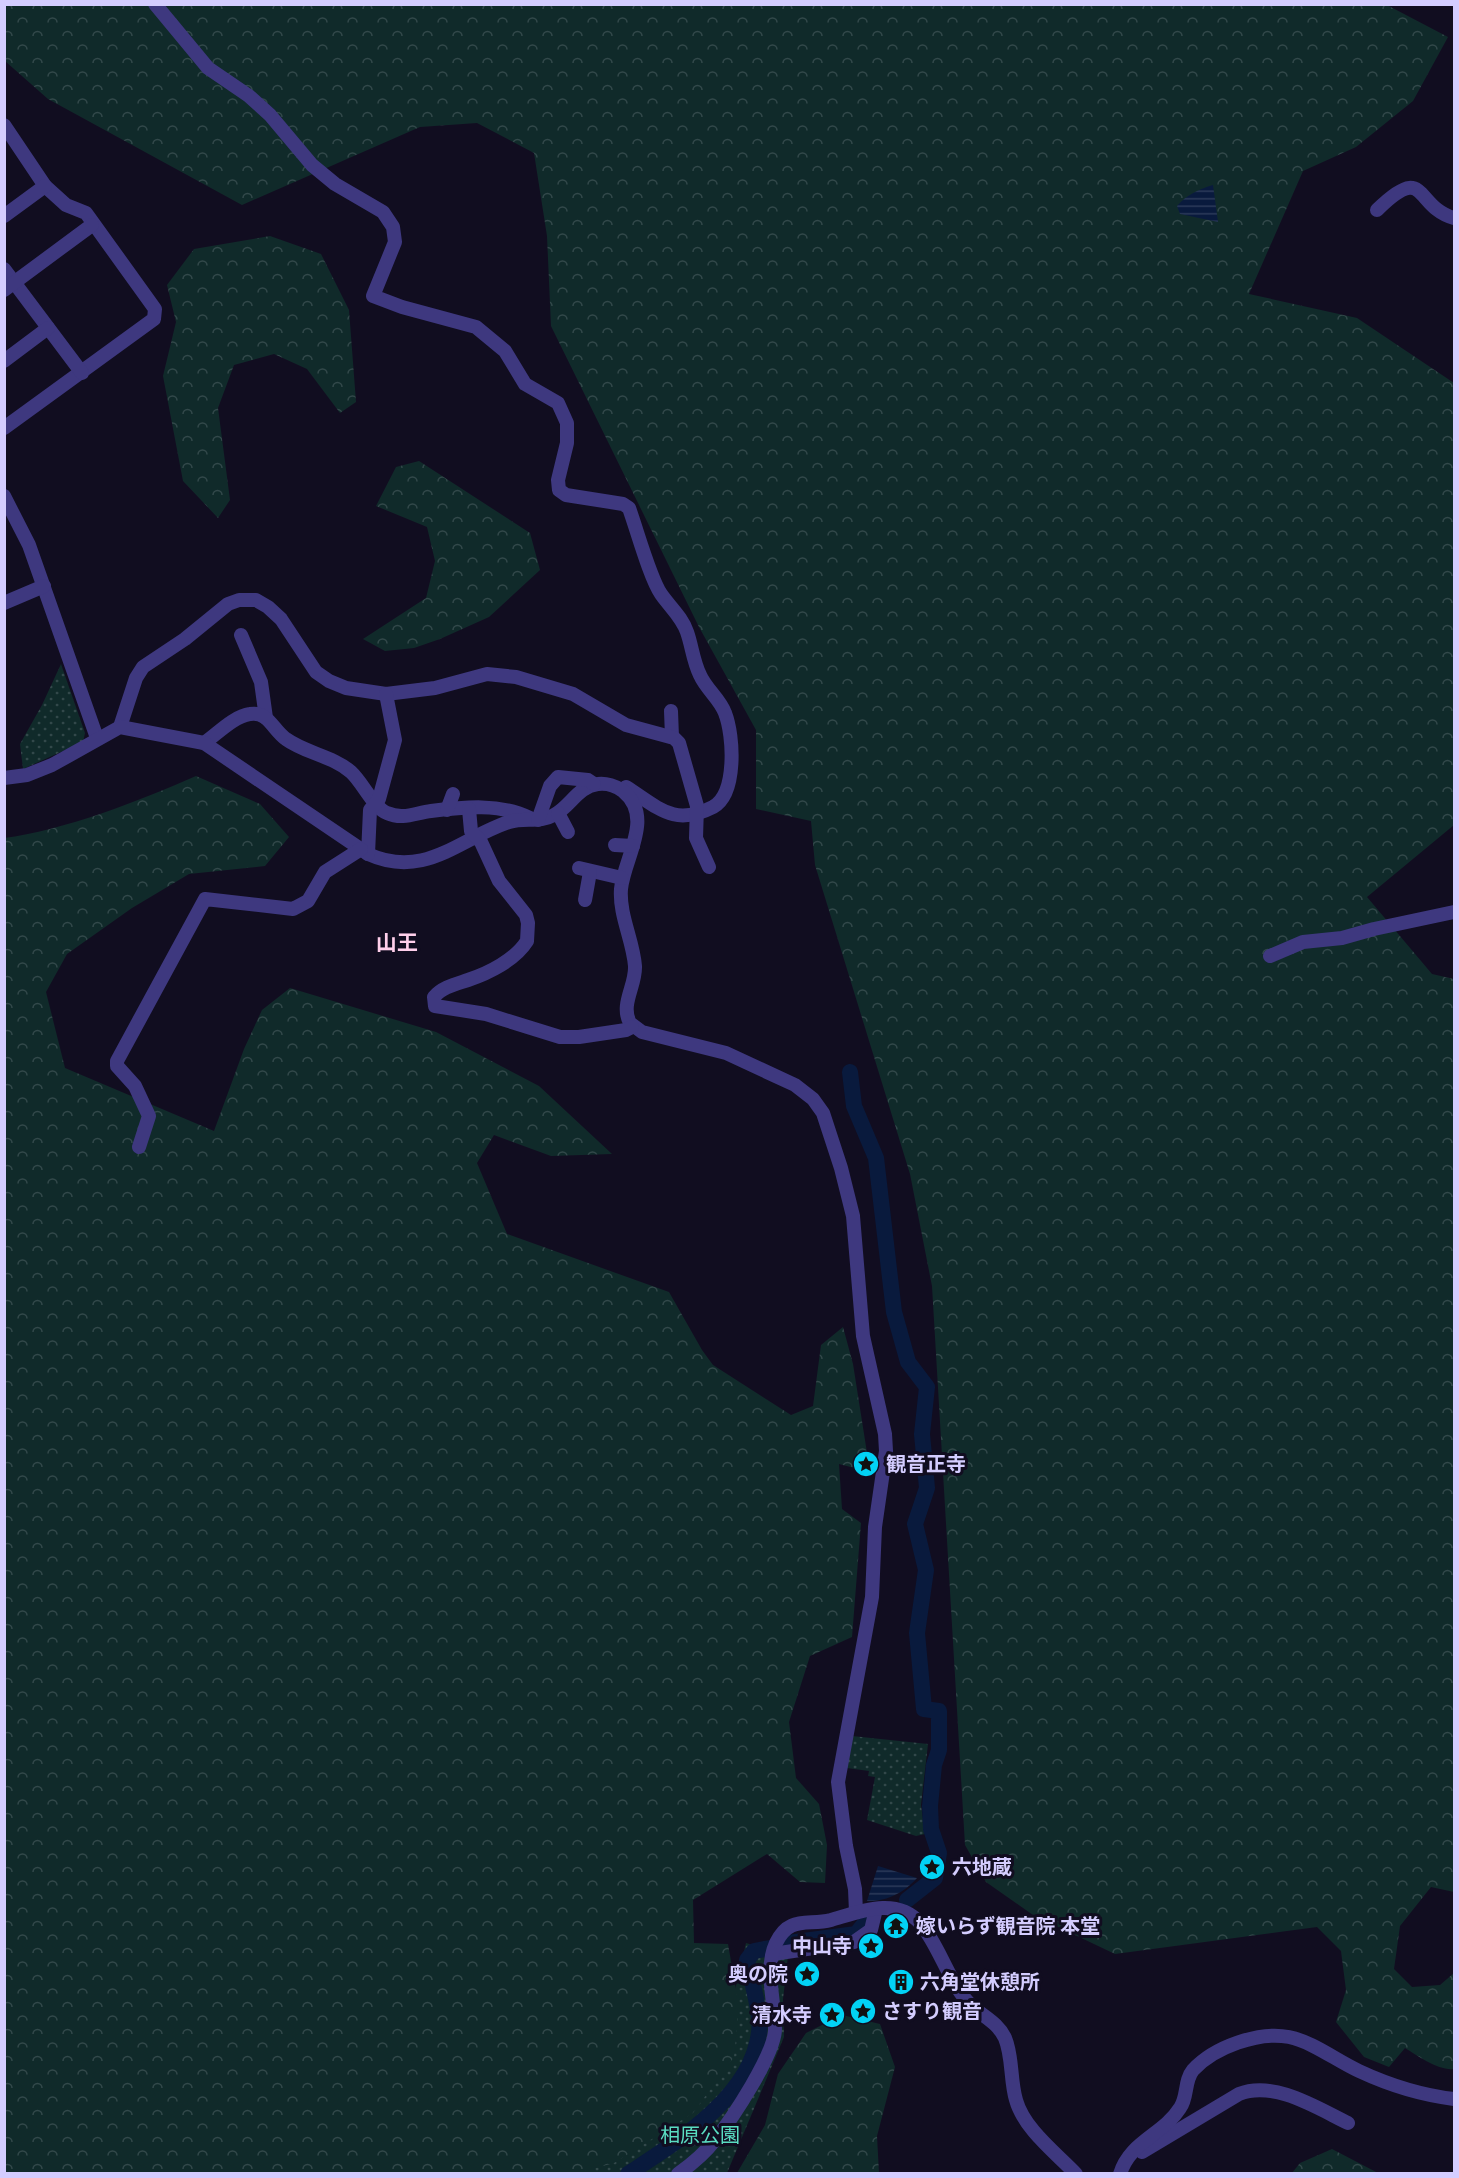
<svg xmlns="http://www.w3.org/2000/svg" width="1459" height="2178" viewBox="0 0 1459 2178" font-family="Inter,'Noto Sans JP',sans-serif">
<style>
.grass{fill:url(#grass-dots)}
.forest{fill:url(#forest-crowns)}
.water{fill:url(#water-rules)}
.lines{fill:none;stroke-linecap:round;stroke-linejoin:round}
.river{stroke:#091a3d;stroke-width:16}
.minor{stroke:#3e387f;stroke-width:14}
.labels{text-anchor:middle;stroke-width:6;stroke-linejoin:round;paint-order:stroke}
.poi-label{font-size:20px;font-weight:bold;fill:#d4cdff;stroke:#110d20;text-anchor:start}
.park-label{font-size:20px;fill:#5addc2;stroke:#110d20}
.neighbourhood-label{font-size:21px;font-weight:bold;fill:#ffcfeb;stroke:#110d20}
</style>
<defs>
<pattern id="grass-dots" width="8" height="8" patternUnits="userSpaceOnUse" patternTransform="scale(1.5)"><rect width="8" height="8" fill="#102a2a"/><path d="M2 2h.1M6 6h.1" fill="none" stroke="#32484a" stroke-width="1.8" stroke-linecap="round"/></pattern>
<pattern id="forest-crowns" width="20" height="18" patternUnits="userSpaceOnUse" patternTransform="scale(1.5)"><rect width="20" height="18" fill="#102a2a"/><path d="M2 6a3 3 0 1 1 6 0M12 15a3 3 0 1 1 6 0" fill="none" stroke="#32484a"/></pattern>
<pattern id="water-rules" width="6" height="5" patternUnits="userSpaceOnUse" patternTransform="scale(1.5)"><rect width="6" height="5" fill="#091a3d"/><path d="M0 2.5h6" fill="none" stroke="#2c3a5a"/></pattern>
</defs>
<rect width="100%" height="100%" fill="#110d20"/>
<!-- grass -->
<g class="grass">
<polygon points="61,664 85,733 83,742 23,769 20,744 42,705"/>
<polygon points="852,1736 928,1744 921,1805 925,1834 916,1836 867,1820 875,1777 868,1776 869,1771 847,1768"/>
<polygon points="746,1943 788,1956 783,1999 784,2037 727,2173 551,2174 713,2084"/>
</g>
<!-- forest -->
<g class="forest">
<path d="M 5,4 L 1385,4 L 1448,37 L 1413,101 L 1356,147 L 1303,171 L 1249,294 L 1357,318 L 1454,383 L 1454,825 L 1367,897 L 1432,974 L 1454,979 L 1454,1892 L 1431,1887 L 1400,1926 L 1394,1969 L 1412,1987 L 1440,1985 L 1454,1973 L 1454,2069 C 1439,2071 1418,2056 1405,2048 L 1389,2067 L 1364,2057 L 1336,2022 L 1346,1990 L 1341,1951 L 1317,1927 L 1115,1954 L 1033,1915 L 986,1882 L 965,1845 L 932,1286 L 910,1174 L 815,865 L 811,821 L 756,809 L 756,730 L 699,627 L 551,326 L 547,236 L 534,153 L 477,123 L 420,127 L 242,205 L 48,99 L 5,61 Z"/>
<polygon points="270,236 321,254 349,310 356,402 340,413 307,369 274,354 234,365 218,408 230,500 218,518 183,481 163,376 176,322 167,285 194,249"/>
<polygon points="419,461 530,533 540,570 489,617 440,639 414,648 385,651 363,639 426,598 435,561 427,527 376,506 396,467"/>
<path d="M 196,776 L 260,804 L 289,837 L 265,866 L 189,874 L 132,908 L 67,954 L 46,992 L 65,1068 L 214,1131 L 244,1049 L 262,1010 L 290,988 L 436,1032 L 539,1086 L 612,1154 L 551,1156 L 494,1135 L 477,1163 L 507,1234 L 669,1292 L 702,1350 L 713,1365 L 791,1415 L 813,1406 L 821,1345 L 843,1327 L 853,1364 L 870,1472 L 839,1464 L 842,1509 L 861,1523 L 852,1637 L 810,1656 L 789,1722 L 796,1778 L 819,1804 L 827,1845 L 825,1883 L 800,1882 L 767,1854 L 693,1900 L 694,1943 L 728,1944 L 739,2007 L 734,2057 L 693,2113 L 614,2163 L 574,2174 L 5,2173 L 4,838 C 62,831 142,800 196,776 Z"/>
<polygon points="842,2015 880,2024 895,2067 877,2136 879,2173 737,2173 765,2125 778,2074 806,2033"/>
<polygon points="1332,2149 1378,2173 1292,2173 1300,2163"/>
</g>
<!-- water -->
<g class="water">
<path d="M 1213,185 L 1218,222 L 1180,214 L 1177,206 C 1188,194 1197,190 1213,185 Z"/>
<path d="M 878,1866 L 917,1878 C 905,1892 886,1902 867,1901 Z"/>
</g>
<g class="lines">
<!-- river -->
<g class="river">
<polyline points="850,1072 854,1106 876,1158 894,1312 908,1362 927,1387 922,1434 927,1488 915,1524 926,1570 917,1633 924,1709 939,1711 939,1750 934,1765 930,1806 931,1829 939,1853 935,1878 907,1900"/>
<polyline points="788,1943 856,1934 870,1917"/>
<path d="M 628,2174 C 678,2141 751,2097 759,2033 C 762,2014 751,1980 747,1960 L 754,1951 L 770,1948"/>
</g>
<!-- minor -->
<g class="minor">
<path d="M 155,4 L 208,68 L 249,96 L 270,115 L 312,165 L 335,184 L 383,212 L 393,227 L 395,242 L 373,296 L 402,307 L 476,327 L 505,351 L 525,384 L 558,403 L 567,423 L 567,443 L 558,480 L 559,490 L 566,495 L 623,504 L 629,508 C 637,530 650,578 661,594 C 670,607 682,617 687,632 C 692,646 693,661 700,675 C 706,689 720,699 725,713 C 734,736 737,794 713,807 C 674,827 659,808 626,787"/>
<polyline points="4,125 45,186 66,205 86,213 155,309 154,319 4,428"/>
<path d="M 1377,210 C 1427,161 1414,207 1454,218"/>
<polyline points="4,216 45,186"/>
<polyline points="4,269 82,373"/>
<polyline points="4,290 92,225"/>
<polyline points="4,361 48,328"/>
<polyline points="4,496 29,545 97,738"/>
<polyline points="4,603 44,586"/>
<polyline points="241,635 261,682 266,718"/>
<polyline points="671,711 672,737"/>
<polyline points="120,727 136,678 143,667 185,639 228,604 239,600 256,600 268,607 281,619 316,672 329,681 346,688 386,694 435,688 487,674 516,677 573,694 626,725 674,738 679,743 697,806 696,838 709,867"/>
<path d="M 204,743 C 217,734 234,716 250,714 C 268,711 273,730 286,739 C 305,753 333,756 351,772 C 363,783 374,808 387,813 C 403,820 415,813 431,811 C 464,807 500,803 530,818"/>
<path d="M 4,778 L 27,775 L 52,765 L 120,727 L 204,743 L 368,854 C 425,880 460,838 509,822 C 524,817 540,823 554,815 C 570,807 578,786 598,784 C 606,783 616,786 623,791 C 655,817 624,858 621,889 C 619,915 633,940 635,966 C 636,986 620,1004 630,1023 L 642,1032 L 726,1053 L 795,1085 L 813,1099 L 823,1113 L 841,1168 L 853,1216 L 863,1336 L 885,1434 L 886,1451 L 875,1527 L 872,1597 L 838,1782 L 846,1846 L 855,1889 L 856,1912"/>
<path d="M 469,809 L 471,831 L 481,842 L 499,881 L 526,915 L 528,923 L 527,941 C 515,960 489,973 468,980 C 456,984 442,987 434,997 L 435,1006 L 486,1014 L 560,1037 L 579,1037 L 626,1030 L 632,1027"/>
<polyline points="447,810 453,794"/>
<polyline points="558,813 568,832"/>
<polyline points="538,820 550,786 558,777 588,780 594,784"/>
<polyline points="615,845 633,846"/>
<polyline points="368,854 370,810 379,799 395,740 386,694"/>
<polyline points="579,868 622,878"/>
<polyline points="585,900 590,872"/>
<polyline points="1270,956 1303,942 1342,938 1374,929 1454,912"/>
<polyline points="139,1147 149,1116 135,1086 117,1066 117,1061 205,899 293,909 308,901 325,872 361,849"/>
<polyline points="773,1954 854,1942 871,1930 876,1909"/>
<path d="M 1142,2152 L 1239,2094 C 1274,2080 1317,2108 1348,2123"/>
<path d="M 678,2174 C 692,2164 705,2153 715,2140 C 732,2119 775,2054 775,2029 C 775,2002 764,1969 776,1943 C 789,1915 808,1926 831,1920 C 859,1912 896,1896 920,1923 C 940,1946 950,1987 973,2007 C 984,2017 998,2023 1005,2038 C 1013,2057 1010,2080 1016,2100 C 1024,2129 1056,2153 1076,2174"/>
<path d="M 1120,2174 C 1130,2141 1163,2135 1180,2108 C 1188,2097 1184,2081 1193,2070 C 1214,2047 1259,2031 1289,2037 C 1313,2042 1337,2061 1359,2071 C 1389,2085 1421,2095 1454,2099"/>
</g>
</g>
<!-- icons -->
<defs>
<g id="sight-disc" transform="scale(1.35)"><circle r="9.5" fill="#02d2f5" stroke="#110d20"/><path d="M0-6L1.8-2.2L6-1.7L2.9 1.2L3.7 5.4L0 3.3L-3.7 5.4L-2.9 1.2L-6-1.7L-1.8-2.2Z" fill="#111"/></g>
<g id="temple-disc" transform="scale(1.35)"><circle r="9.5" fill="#02d2f5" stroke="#110d20"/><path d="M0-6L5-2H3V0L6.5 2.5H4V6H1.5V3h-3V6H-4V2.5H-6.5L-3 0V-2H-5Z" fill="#111"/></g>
<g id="building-disc" transform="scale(1.35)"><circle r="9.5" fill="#02d2f5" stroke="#110d20"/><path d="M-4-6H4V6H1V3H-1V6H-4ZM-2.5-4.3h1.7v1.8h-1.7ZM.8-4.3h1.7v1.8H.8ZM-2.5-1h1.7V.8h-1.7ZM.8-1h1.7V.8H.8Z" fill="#111"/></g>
</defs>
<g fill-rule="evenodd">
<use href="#sight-disc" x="866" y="1464"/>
<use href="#sight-disc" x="932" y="1867"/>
<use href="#temple-disc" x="896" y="1926"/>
<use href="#sight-disc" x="871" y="1946"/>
<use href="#sight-disc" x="807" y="1974"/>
<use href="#building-disc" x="901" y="1982"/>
<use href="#sight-disc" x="863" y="2011"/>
<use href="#sight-disc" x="832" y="2015"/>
</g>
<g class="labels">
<!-- poi labels -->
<g class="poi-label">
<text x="886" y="1471">観音正寺</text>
<text x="952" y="1874">六地蔵</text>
<text x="916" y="1933">嫁いらず観音院 本堂</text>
<text x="852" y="1953" text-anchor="end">中山寺</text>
<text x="788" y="1981" text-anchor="end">奥の院</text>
<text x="920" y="1989">六角堂休憩所</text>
<text x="882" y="2018">さすり観音</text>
<text x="812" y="2022" text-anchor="end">清水寺</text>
</g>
<!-- park labels -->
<g class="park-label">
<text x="700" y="2142">相原公園</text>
</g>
<!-- neighbourhood labels -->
<g class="neighbourhood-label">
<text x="397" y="950">山王</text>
</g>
</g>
<!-- border -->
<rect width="1459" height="2178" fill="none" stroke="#d4cdff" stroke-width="12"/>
</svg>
